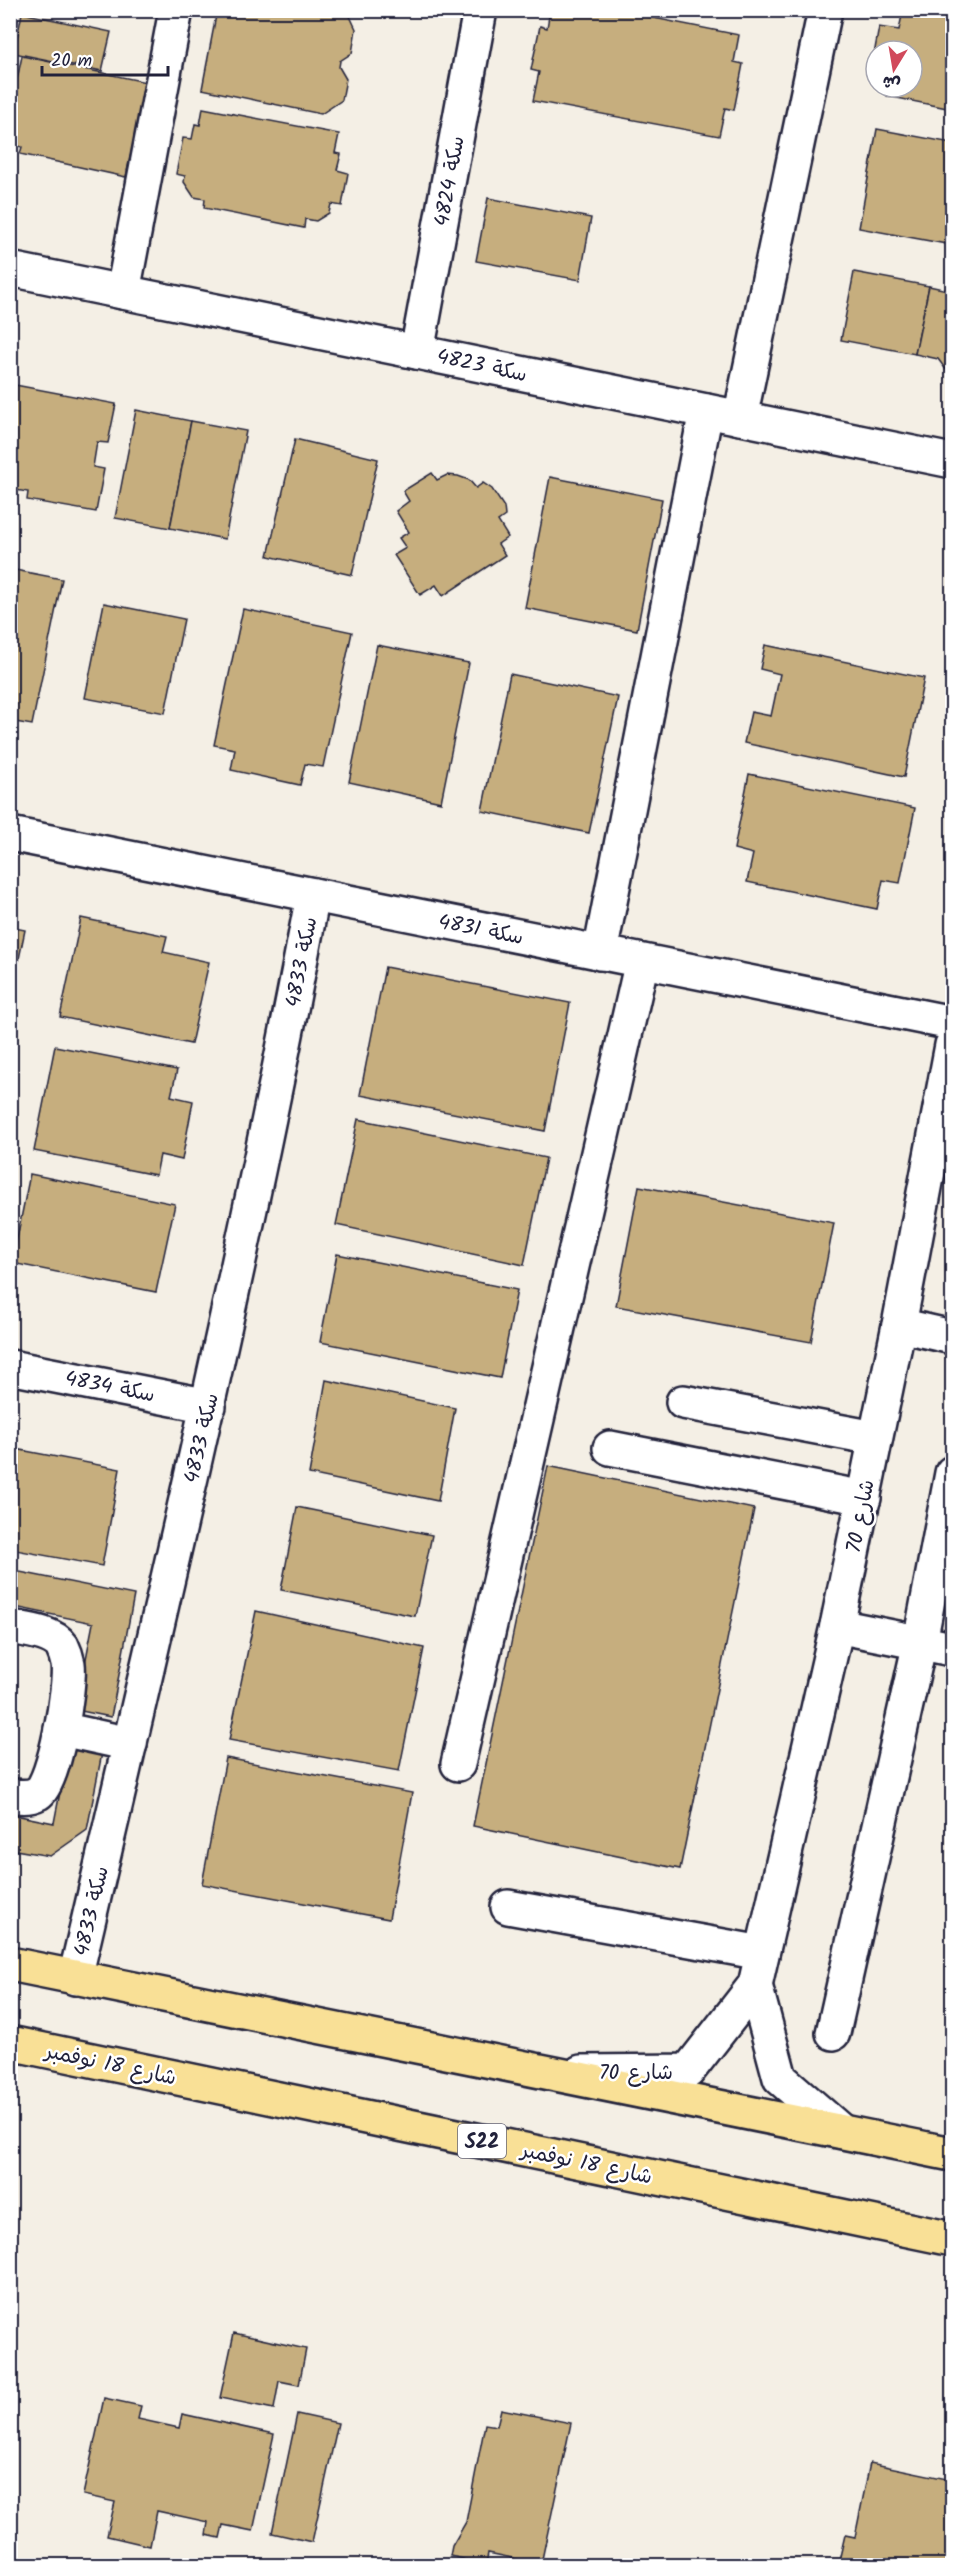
<svg xmlns="http://www.w3.org/2000/svg" width="963" height="2576" viewBox="0 0 963 2576" font-family="Kalam,'Playpen Sans Arabic',sans-serif">
<style>
.building{fill:#c6ae7e;stroke:#22223b;stroke-width:1.5}
.lines{fill:none;stroke-linecap:round;stroke-linejoin:round}
.minor-casing{stroke:#22223b;stroke-width:38}
.major-casing{stroke:#22223b;stroke-width:38}
.minor{stroke:#fff;stroke-width:33}
.major{stroke:#f9e096;stroke-width:33}
.labels{text-anchor:middle;stroke-width:5;stroke-linejoin:round;paint-order:stroke}
.shield{fill:#fff;stroke:#646476;stroke-width:1.5}
.shield-label{font-size:20px;font-weight:bold;fill:#22223b}
.street-label{font-size:21px;fill:#22223b;stroke:#fff}
</style>
<rect width="100%" height="100%" fill="#f4efe5"/>
<filter id="ink" filterUnits="userSpaceOnUse"><feTurbulence type="fractalNoise" baseFrequency=".0167" numOctaves="2"/><feDisplacementMap in="SourceGraphic" scale="12" xChannelSelector="R" yChannelSelector="G"/><feConvolveMatrix kernelMatrix="1 2 1 2 8 2 1 2 1" color-interpolation-filters="sRGB"/></filter>
<g filter="url(#ink)">
<!-- building -->
<g class="building">
<polygon points="217,10 348,12 356,29 352,53 340,61 339,67 346,79 342,100 321,114 202,89"/>
<polygon points="550,10 614,10 739,35 734,62 743,64 734,110 725,108 719,136 533,101 539,72 531,70 540,26 547,28"/>
<polygon points="903,10 952,18 952,109 887,96 888,87 912,87 912,51 876,51 876,61 873,60 879,27 899,30"/>
<polygon points="22,13 111,32 102,71 14,53"/>
<polygon points="22,56 146,82 126,177 20,154 22,147 10,144 10,112"/>
<polygon points="203,108 339,134 335,153 341,154 337,170 348,173 342,206 331,204 329,213 316,221 305,219 304,228 204,208 205,199 194,197 184,182 185,176 176,174 183,138 192,139 195,124 200,125"/>
<polygon points="877,129 952,143 952,245 859,228"/>
<polygon points="488,198 591,218 580,280 476,261"/>
<polygon points="854,272 929,286 915,354 841,340"/>
<polygon points="929,286 952,291 952,367 947,371 938,359 915,354"/>
<polygon points="10,384 116,404 108,443 97,442 93,467 104,469 96,512 27,500 28,492 10,489"/>
<polygon points="136,410 191,421 170,528 115,518"/>
<polygon points="191,421 246,431 225,539 170,528"/>
<polygon points="295,439 378,459 352,575 268,556"/>
<polygon points="432,473 437,480 447,475 458,476 469,480 476,488 483,483 492,489 504,507 505,516 498,521 508,537 498,544 505,555 443,596 436,585 420,595 394,555 406,548 399,538 409,532 396,511 409,501 403,491"/>
<polygon points="550,477 662,499 637,630 525,608"/>
<polygon points="10,569 62,579 32,725 10,721"/>
<polygon points="104,603 184,619 165,713 85,698"/>
<polygon points="243,609 352,632 323,767 305,764 300,785 231,770 235,749 214,745"/>
<polygon points="377,645 469,663 441,802 349,782"/>
<polygon points="765,645 924,678 904,777 744,743 751,712 771,716 780,674 760,669"/>
<polygon points="510,674 618,697 589,833 482,811"/>
<polygon points="749,774 915,808 900,883 883,880 877,909 747,882 753,854 734,849"/>
<polygon points="81,918 167,936 163,952 209,962 191,1044 60,1017"/>
<polygon points="10,927 25,930 10,1002"/>
<polygon points="385,967 570,1003 545,1131 360,1095"/>
<polygon points="55,1046 177,1070 171,1096 193,1101 182,1160 160,1155 156,1175 34,1151"/>
<polygon points="358,1119 546,1158 524,1265 336,1225"/>
<polygon points="30,1174 175,1204 156,1292 12,1263"/>
<polygon points="639,1186 834,1223 811,1342 616,1306"/>
<polygon points="337,1254 517,1290 500,1378 320,1342"/>
<polygon points="326,1380 455,1408 438,1501 309,1474"/>
<polygon points="10,1448 120,1469 102,1566 10,1549"/>
<polygon points="548,1466 754,1509 680,1869 473,1826"/>
<polygon points="297,1507 432,1535 415,1616 281,1590"/>
<polygon points="10,1570 134,1595 111,1717 76,1710 93,1623 10,1606"/>
<polygon points="256,1611 424,1648 399,1771 229,1740"/>
<polygon points="69,1746 102,1753 87,1830 50,1856 10,1849 10,1814 54,1823"/>
<polygon points="226,1758 412,1793 389,1919 202,1884"/>
<polygon points="234,2333 306,2349 299,2385 279,2381 274,2409 220,2398"/>
<polygon points="104,2398 141,2406 138,2419 179,2428 182,2414 274,2434 253,2531 223,2525 220,2538 206,2535 208,2522 157,2511 150,2546 107,2536 115,2502 83,2495"/>
<polygon points="501,2409 571,2423 541,2564 488,2553 486,2564 450,2556 452,2546 466,2522 485,2424 497,2426"/>
<polygon points="297,2414 338,2423 312,2542 272,2533"/>
<polygon points="870,2463 952,2480 952,2566 838,2565 845,2535 855,2537"/>
</g>
<g class="lines">
<!-- minor casing -->
<g class="minor-casing">
<g id="minor">
<polyline points="10,269 952,461"/>
<polyline points="123,292 176,10"/>
<polyline points="417,352 480,10"/>
<polyline points="740,418 825,10"/>
<polyline points="10,834 952,1023"/>
<polyline points="600,953 706,411"/>
<polyline points="899,1325 952,1337"/>
<polyline points="10,1367 209,1406"/>
<polyline points="683,1402 875,1438"/>
<polyline points="610,1448 864,1498"/>
<polyline points="837,1626 952,1649"/>
<path d="M 10,1627 C 26,1630 52,1632 62,1646 C 64,1650 67,1659 68,1664 C 71,1684 55,1783 38,1793 C 29,1798 19,1797 10,1795"/>
<polyline points="61,1729 130,1744"/>
<polyline points="458,1764 642,961"/>
<polyline points="508,1907 762,1953"/>
<path d="M 75,1978 C 159,1618 245,1258 313,895"/>
<polyline points="755,1985 780,2078 841,2131"/>
<polyline points="833,2033 920,1642 952,1473"/>
<polyline points="581,2072 688,2071 755,1985 837,1626 899,1325 952,1045"/>
</g>
</g>
<!-- major casing -->
<g class="major-casing">
<g id="major">
<polyline points="10,1964 952,2154"/>
<polyline points="10,2043 952,2239"/>
</g>
</g>
<!-- minor -->
<use href="#minor" class="minor"/>
<!-- major -->
<use href="#major" class="major"/>
</g>
</g>
<g class="labels">
<!-- shield labels -->
<rect class="shield" x="458" y="2124" width="48" height="34" rx="4.5"/>
<g class="shield-label">
<text x="482" y="2148">S22</text>
</g>
<!-- street labels -->
<g class="street-label">
<text transform="translate(449 181) rotate(-80)" y="7">سكة 4824</text>
<text transform="translate(482 365) rotate(12)" y="7">سكة 4823</text>
<text transform="translate(481 929) rotate(11)" y="7">سكة 4831</text>
<text transform="translate(301 962) rotate(-79)" y="7">سكة 4833</text>
<text transform="translate(110 1386) rotate(11)" y="7">سكة 4834</text>
<text transform="translate(201 1438) rotate(-77)" y="7">سكة 4833</text>
<text transform="translate(860 1516) rotate(-79)" y="7">شارع 70</text>
<text transform="translate(91 1911) rotate(-77)" y="7">سكة 4833</text>
<text transform="translate(111 2064) rotate(12)" y="7">شارع 18 نوفمبر</text>
<text x="636" y="2079">شارع 70</text>
<text transform="translate(587 2163) rotate(12)" y="7">شارع 18 نوفمبر</text>
</g>
</g>
<!-- margin -->
<rect width="963" height="2576" fill="none" stroke="#fff" stroke-width="36"/>
<rect x="18" y="18" width="927" height="2540" fill="none" stroke="#22223b" stroke-width="2" filter="url(#ink)"/>
<!-- north arrow -->
<g transform="translate(894 69) rotate(191)"><circle r="28" fill="#ffffff" stroke="#a7a7b1" stroke-width="1.5"/>
<path d="M0-4.5L10 22L0 15L-10 22Z" fill="#d1495b"/>
<text y="-9" font-size="16" font-weight="bold" text-anchor="middle" fill="#22223b">ش</text>
</g>
<!-- scale -->
<path d="M42 66v9h126v-9" fill="none" stroke="#22223b" stroke-width="3"/>
<text x="51" y="66" font-size="18" fill="#22223b" stroke="#ffffff" stroke-width="4.5" paint-order="stroke">20 m</text>
</svg>
